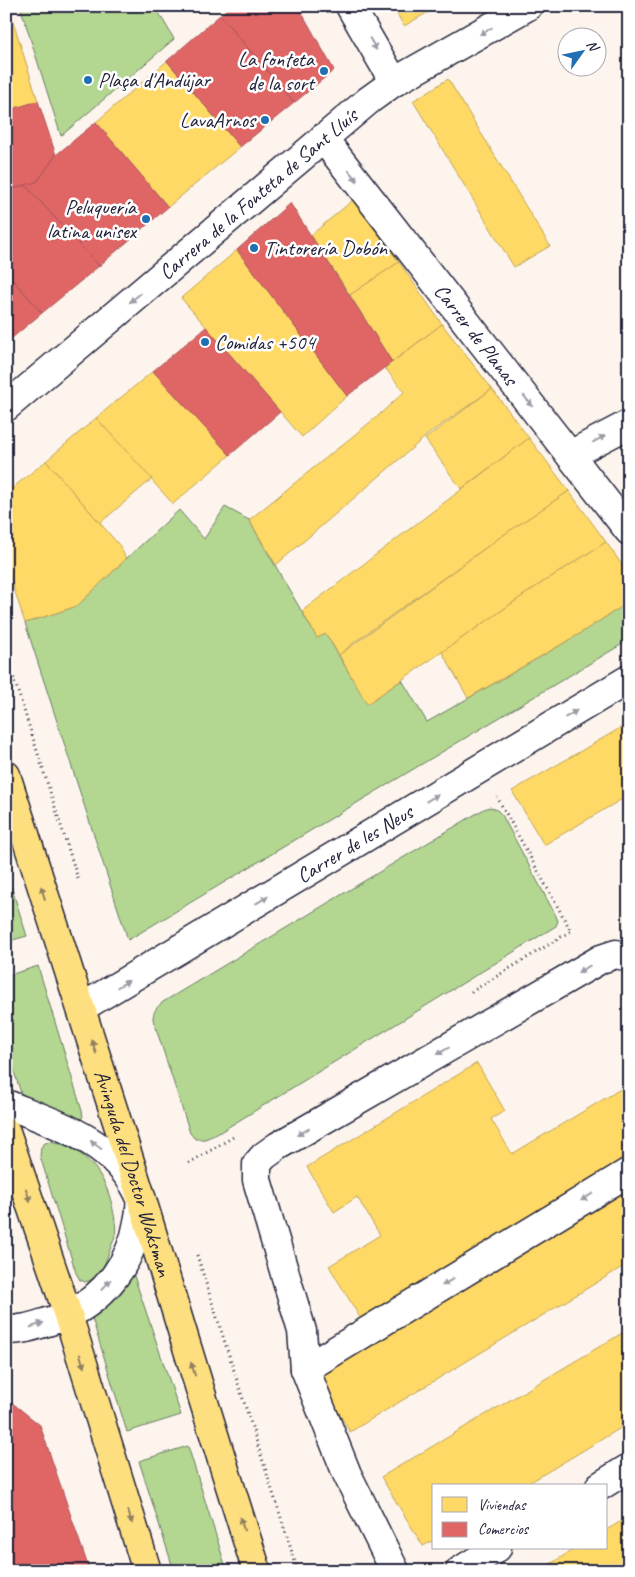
<svg xmlns="http://www.w3.org/2000/svg" width="635" height="1577" viewBox="0 0 635 1577" font-family="Caveat,sans-serif">
<style>
.green{fill:#b3d691;stroke:#6a7c66}
.homes{fill:#ffd966;stroke:#bda259}
.shops{fill:#e06666;stroke:#a75259}
.lines{fill:none;stroke-linecap:round;stroke-linejoin:round}
.minor-casing{stroke:#22223b;stroke-width:31}
.major-casing{stroke:#22223b;stroke-width:31}
.path{stroke:#22223b;stroke-width:3;stroke-dasharray:1 4;stroke-linecap:butt}
.minor{stroke:#fff;stroke-width:28}
.major{stroke:#fedf80;stroke-width:28}
.oneway{fill:#9c9ca7}
.oneway2{fill:#90805e}
.poi-dot{fill:#1f6fb2;stroke:#fff;stroke-width:2}
.labels{text-anchor:middle;stroke-width:5;stroke-linejoin:round;paint-order:stroke}
.poi-label{font-size:21px;fill:#22223b;stroke:#fff;text-anchor:end}
.street-label{font-size:21px;fill:#22223b;stroke:#fff}
</style>
<rect width="100%" height="100%" fill="#fdf5ed"/>
<filter id="ink" filterUnits="userSpaceOnUse"><feTurbulence type="fractalNoise" baseFrequency=".02" numOctaves="2"/><feDisplacementMap in="SourceGraphic" scale="10" xChannelSelector="R" yChannelSelector="G"/><feConvolveMatrix kernelMatrix="1 2 1 2 8 2 1 2 1" color-interpolation-filters="sRGB"/></filter>
<g filter="url(#ink)">
<!-- green -->
<g class="green">
<polygon points="20,6 155,6 174,39 61,136"/>
<polygon points="225,507 249,520 317,638 326,634 367,703 402,680 427,722 571,639 629,602 629,640 128,940 25,623 77,606 126,559 179,510 204,539"/>
<path d="M 490,807 L 497,810 L 502,815 L 556,916 L 558,921 L 556,926 L 217,1134 L 205,1139 L 195,1139 L 190,1133 L 153,1019 C 153,1011 157,1007 163,1002 L 484,809 Z"/>
<polygon points="6,870 27,936 6,942"/>
<polygon points="38,966 82,1111 83,1117 79,1121 23,1099 6,1047 6,976"/>
<path d="M 51,1141 C 85,1149 104,1172 112,1205 C 114,1215 117,1226 115,1236 C 113,1243 109,1251 107,1258 C 102,1270 99,1279 85,1282 L 80,1280 L 76,1273 L 40,1156 L 41,1147 L 45,1143 Z"/>
<polygon points="133,1273 181,1415 127,1432 92,1318"/>
<polygon points="188,1446 227,1571 174,1571 139,1461"/>
</g>
<!-- homes -->
<g class="homes">
<polygon points="6,6 9,6 12,18 6,20"/>
<polygon points="392,6 439,6 404,26"/>
<polygon points="12,18 38,101 6,111 6,20"/>
<polygon points="167,61 240,147 168,207 96,122"/>
<polygon points="448,79 550,246 514,267 413,101"/>
<polygon points="353,200 399,262 350,295 311,235"/>
<polygon points="237,250 347,396 302,437 181,298"/>
<polygon points="399,262 442,324 392,362 350,295"/>
<polygon points="442,324 492,389 431,432 276,565 249,520 379,415 404,392 385,368"/>
<polygon points="153,371 230,455 173,504 96,418"/>
<polygon points="492,389 529,438 461,489 425,439"/>
<polygon points="96,418 152,479 100,523 46,461"/>
<polygon points="529,438 569,491 499,538 356,641 339,655 326,634 317,638 302,611"/>
<polygon points="46,461 120,546 126,559 77,606 25,623 6,564 6,493"/>
<polygon points="569,491 606,542 537,586 367,704 339,655 499,538"/>
<polygon points="606,542 629,575 629,602 571,639 468,698 442,652 537,586"/>
<polygon points="629,723 629,795 544,845 512,791"/>
<polygon points="477,1063 505,1111 491,1119 512,1154 629,1084 629,1159 362,1321 329,1266 380,1235 357,1197 334,1212 307,1167"/>
<polygon points="629,1190 629,1263 350,1432 318,1378"/>
<polygon points="629,1329 629,1423 524,1486 434,1486 434,1540 423,1546 381,1477"/>
<polygon points="629,1517 629,1571 539,1571 576,1548 606,1548 606,1530"/>
</g>
<!-- shops -->
<g class="shops">
<polygon points="231,6 298,6 334,70 294,103 220,15"/>
<polygon points="220,15 294,103 240,147 167,61"/>
<polygon points="38,101 56,155 37,182 13,189 11,184 6,186 6,111"/>
<polygon points="96,122 168,207 99,266 25,185 37,182 56,155"/>
<polygon points="11,184 13,189 25,185 99,266 42,313 6,272 6,186"/>
<polygon points="290,203 392,362 347,396 237,250"/>
<polygon points="6,272 42,313 6,343"/>
<polygon points="206,327 280,412 230,455 153,371"/>
<polygon points="6,1398 40,1425 88,1566 72,1571 6,1571"/>
<polygon points="88,1566 89,1571 72,1571"/>
</g>
<g class="lines">
<!-- minor casing -->
<g class="minor-casing">
<g id="minor">
<polyline points="350,6 394,82"/>
<path id="s1" d="M 323,138 L 629,531"/>
<path id="s2" d="M 6,407 L 369,100 L 394,82 L 528,6"/>
<polyline points="570,455 629,424"/>
<path id="s3" d="M 81,1008 L 629,679"/>
<path d="M 6,1104 C 56,1124 112,1140 138,1192 C 142,1199 140,1214 138,1222 C 132,1261 105,1297 68,1315 C 61,1318 54,1320 47,1322 C 31,1327 23,1330 6,1330"/>
<polyline points="305,1369 629,1172"/>
<polyline points="600,1486 629,1468"/>
<polyline points="395,1571 347,1474 305,1369 302,1331 257,1180 257,1164 264,1156 278,1146 601,959 616,954 629,957"/>
<polyline points="460,1571 497,1548"/>
</g>
</g>
<!-- major casing -->
<g class="major-casing">
<g id="major">
<path id="s4" d="M 6,775 C 50,913 95,1051 139,1190 C 178,1317 216,1444 257,1571"/>
<polyline points="6,1132 68,1315 147,1571"/>
</g>
</g>
<!-- path -->
<g class="path">
<polyline points="6,654 79,882"/>
<polyline points="471,992 571,931 497,797"/>
<polyline points="189,1163 235,1136"/>
<polyline points="197,1255 298,1571"/>
</g>
<!-- minor -->
<use href="#minor" class="minor"/>
<!-- major -->
<use href="#major" class="major"/>
</g>
<!-- one-way arrows -->
<defs><path id="oneway-solid" d="M-6-.8H1V-3.2L6.5 0L1 3.2V.8H-6Z" transform="scale(1.25)"/></defs>
<g class="oneway">
<use href="#oneway-solid" transform="translate(486 31) rotate(150)"/>
<use href="#oneway-solid" transform="translate(373 44) rotate(60)"/>
<use href="#oneway-solid" transform="translate(353 176) rotate(52)"/>
<use href="#oneway-solid" transform="translate(135 298) rotate(140)"/>
<use href="#oneway-solid" transform="translate(528 401) rotate(52)"/>
<use href="#oneway-solid" transform="translate(599 439) rotate(-28)"/>
<use href="#oneway-solid" transform="translate(571 714) rotate(-31)"/>
<use href="#oneway-solid" transform="translate(432 798) rotate(-31)"/>
<use href="#oneway-solid" transform="translate(262 900) rotate(-31)"/>
<use href="#oneway-solid" transform="translate(584 969) rotate(150)"/>
<use href="#oneway-solid" transform="translate(123 984) rotate(-30)"/>
<use href="#oneway-solid" transform="translate(443 1051) rotate(150)"/>
<use href="#oneway-solid" transform="translate(303 1132) rotate(150)"/>
<use href="#oneway-solid" transform="translate(96 1145) rotate(-143)"/>
<use href="#oneway-solid" transform="translate(587 1197) rotate(149)"/>
<use href="#oneway-solid" transform="translate(448 1282) rotate(149)"/>
<use href="#oneway-solid" transform="translate(106 1285) rotate(-47)"/>
<use href="#oneway-solid" transform="translate(37 1325) rotate(-19)"/>
</g>
<g class="oneway2">
<use href="#oneway-solid" transform="translate(43 893) rotate(-107)"/>
<use href="#oneway-solid" transform="translate(94 1047) rotate(-107)"/>
<use href="#oneway-solid" transform="translate(28 1195) rotate(72)"/>
<use href="#oneway-solid" transform="translate(82 1361) rotate(73)"/>
<use href="#oneway-solid" transform="translate(193 1369) rotate(-107)"/>
<use href="#oneway-solid" transform="translate(130 1517) rotate(73)"/>
<use href="#oneway-solid" transform="translate(242 1524) rotate(-108)"/>
</g>
</g>
<!-- markers -->
<g class="poi-dot">
<circle cx="324" cy="71" r="5"/>
<circle cx="88" cy="80" r="5"/>
<circle cx="265" cy="120" r="5"/>
<circle cx="146" cy="219" r="5"/>
<circle cx="254" cy="248" r="5"/>
<circle cx="205" cy="342" r="5"/>
</g>
<g class="labels">
<!-- poi labels -->
<g class="poi-label">
<text x="314" y="66">La fonteta<tspan x="314" dy="24">de la sort</tspan></text>
<text x="98" y="87" text-anchor="start">Plaça d'Andújar</text>
<text x="255" y="127">LavaArnos</text>
<text x="136" y="214">Peluquería<tspan x="136" dy="24">latina unisex</tspan></text>
<text x="264" y="255" text-anchor="start">Tintorería Dobón</text>
<text x="215" y="349" text-anchor="start">Comidas +504</text>
</g>
<!-- street labels -->
<g class="street-label">
<text dy="7" stroke="none"><textPath href="#s2" startOffset="330">Carrera de la Fonteta de Sant Lluís</textPath></text>
<text dy="7" stroke="none"><textPath href="#s1" startOffset="249">Carrer de Planas</textPath></text>
<text dy="7" stroke="none"><textPath href="#s3" startOffset="319">Carrer de les Neus</textPath></text>
<text dy="7" stroke="none"><textPath href="#s4" startOffset="418">Avinguda del Doctor Waksman</textPath></text>
</g>
</g>
<!-- margin -->
<rect width="635" height="1577" fill="none" stroke="#fff" stroke-width="25"/>
<rect x="12" y="12" width="610" height="1552" fill="none" stroke="#22223b" stroke-width="2" filter="url(#ink)"/>
<!-- legend -->
<rect x="432" y="1484" width="175" height="65" fill="#ffffff" stroke="#a7a7b1"/>
<rect x="442" y="1497" width="25" height="15" fill="#ffd966" stroke="#a7a7b1"/>
<text x="478" y="1510" font-size="15" fill="#22223b">Viviendas</text>
<rect x="442" y="1522" width="25" height="15" fill="#e06666" stroke="#a7a7b1"/>
<text x="478" y="1534" font-size="15" fill="#22223b">Comercios</text>
<!-- north arrow -->
<g transform="translate(582 52) rotate(57)"><circle r="24" fill="#ffffff" stroke="#a7a7b1"/>
<path d="M0-4L9 19L0 12L-9 19Z" fill="#1f6fb2"/>
<text y="-8" font-size="14" font-weight="bold" text-anchor="middle" fill="#22223b">N</text>
</g>
</svg>
